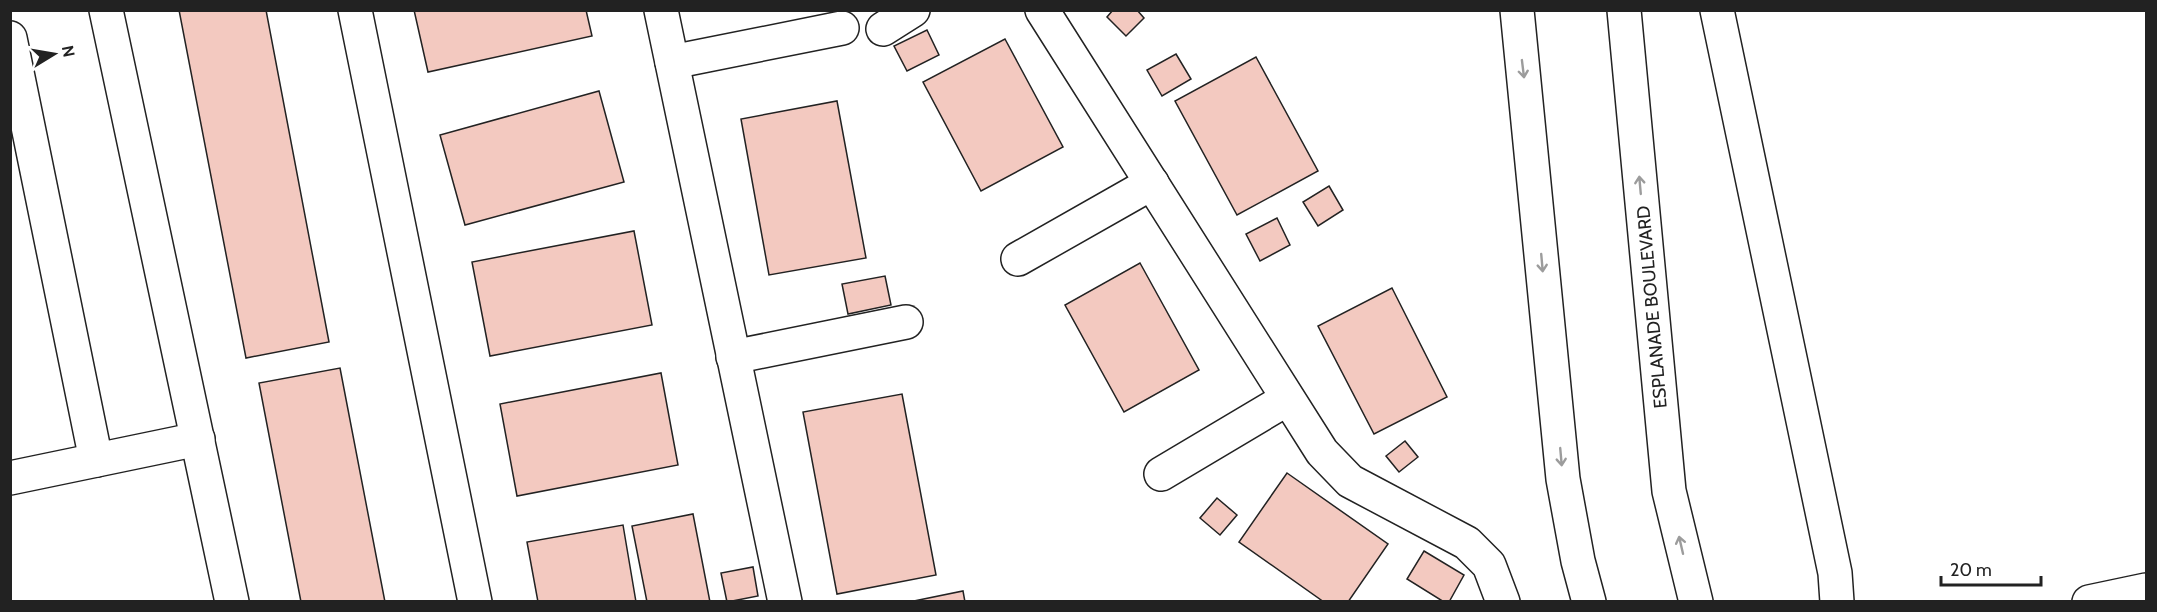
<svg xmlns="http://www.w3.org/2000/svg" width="2157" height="612" viewBox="0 0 2157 612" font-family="Cabin,sans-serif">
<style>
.building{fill:#f3c9c0;stroke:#222;stroke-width:1.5}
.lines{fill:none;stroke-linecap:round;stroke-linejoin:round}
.minor-casing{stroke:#222;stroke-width:36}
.minor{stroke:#fff;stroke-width:33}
.oneway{stroke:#9c9c9c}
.labels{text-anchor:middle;stroke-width:4.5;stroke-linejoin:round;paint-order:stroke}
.street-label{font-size:18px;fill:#222;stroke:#fff}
</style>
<rect width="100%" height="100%" fill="#fff"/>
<!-- building -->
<g class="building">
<polygon points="179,10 266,10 329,342 246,358"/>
<polygon points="414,10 586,10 592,36 428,72"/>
<polygon points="1113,10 1137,10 1144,18 1126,36 1107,17"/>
<polygon points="927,30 939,55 907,71 894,46"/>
<polygon points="1005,39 1063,147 981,191 923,82"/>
<polygon points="1176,54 1191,79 1162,96 1147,70"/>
<polygon points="1256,57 1318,171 1237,215 1175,101"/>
<polygon points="599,91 624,182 465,225 440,135"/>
<polygon points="837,101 866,258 769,275 741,119"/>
<polygon points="1329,186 1343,210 1318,226 1303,202"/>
<polygon points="1277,218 1290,245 1260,261 1246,234"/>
<polygon points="634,231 652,325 490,356 472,262"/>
<polygon points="1140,263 1199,370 1124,412 1065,305"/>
<polygon points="885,276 891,305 848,314 842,284"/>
<polygon points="1392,288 1447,397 1374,434 1318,326"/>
<polygon points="340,368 385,602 301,602 259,383"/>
<polygon points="661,373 678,465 517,496 500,404"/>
<polygon points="902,394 936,575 837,594 803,412"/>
<polygon points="1405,441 1418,457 1399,472 1386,456"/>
<polygon points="1287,473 1388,544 1348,602 1324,602 1239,542"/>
<polygon points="1217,498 1237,515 1220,535 1200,518"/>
<polygon points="693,514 710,602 647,602 632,526"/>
<polygon points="623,525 636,602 538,602 527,542"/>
<polygon points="1424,551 1464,575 1449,602 1444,602 1407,579"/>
<polygon points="753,567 758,596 727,602 721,573"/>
<polygon points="963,591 965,602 909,602"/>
</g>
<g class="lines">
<!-- minor casing -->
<g class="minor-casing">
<g id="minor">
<polyline points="106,10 232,602"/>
<polyline points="355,10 475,602"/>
<polyline points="661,10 785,602"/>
<polyline points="1042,10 1322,452 1350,481 1467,543 1489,565 1503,602"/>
<polyline points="1517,10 1563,479 1578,561 1589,602"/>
<polyline points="1624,10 1669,491 1696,602"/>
<polyline points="1717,10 1835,573 1837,602"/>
<polyline points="883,29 913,10"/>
<polyline points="10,38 96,460"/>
<polyline points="672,62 842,28"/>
<polyline points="1018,259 1152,183"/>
<polyline points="733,357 906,322"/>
<polyline points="1161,474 1287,399"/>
<polyline points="10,478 198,439"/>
<polyline points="2089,602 2146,590"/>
</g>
</g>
<!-- minor -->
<use href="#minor" class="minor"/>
</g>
<!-- one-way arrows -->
<defs><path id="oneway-shaft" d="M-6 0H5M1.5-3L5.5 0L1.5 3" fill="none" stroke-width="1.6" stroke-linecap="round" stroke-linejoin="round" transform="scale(1.5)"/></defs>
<g class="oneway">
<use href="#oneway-shaft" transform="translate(1523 69) rotate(83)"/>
<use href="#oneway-shaft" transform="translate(1640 185) rotate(-95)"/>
<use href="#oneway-shaft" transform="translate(1542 263) rotate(85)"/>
<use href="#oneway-shaft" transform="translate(1561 457) rotate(85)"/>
<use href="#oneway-shaft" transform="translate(1681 545) rotate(-103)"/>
</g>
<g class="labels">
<!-- street labels -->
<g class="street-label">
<text transform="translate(1652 307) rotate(-95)" y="6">ESPLANADE BOULEVARD</text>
</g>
</g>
<!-- border -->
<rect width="2157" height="612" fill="none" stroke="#222222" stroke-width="24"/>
<!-- north arrow -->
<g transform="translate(54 54) rotate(79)" stroke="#ffffff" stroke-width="4.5" paint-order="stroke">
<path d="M0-4.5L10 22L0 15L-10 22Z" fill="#222222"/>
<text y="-9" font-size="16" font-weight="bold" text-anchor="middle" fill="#222222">N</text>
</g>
<!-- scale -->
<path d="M1941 576v9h100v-9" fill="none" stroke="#222222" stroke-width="3"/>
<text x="1950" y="576" font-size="18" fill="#222222" stroke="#ffffff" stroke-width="4.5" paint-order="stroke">20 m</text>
</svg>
